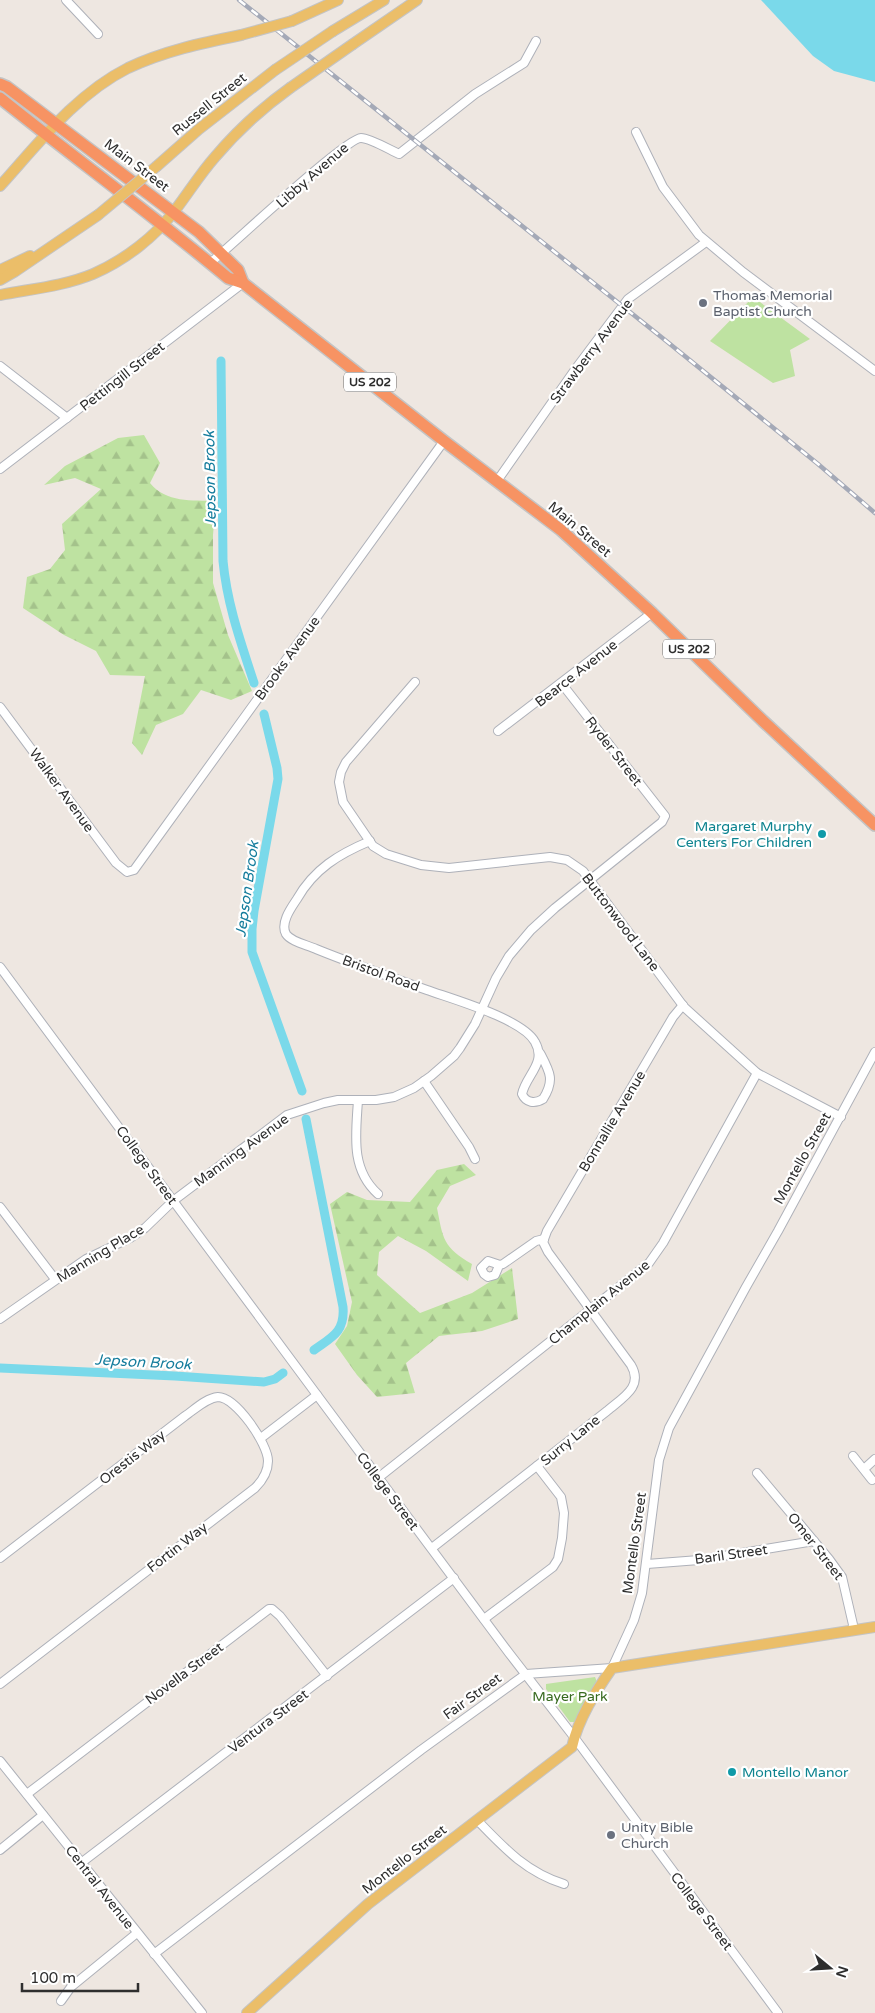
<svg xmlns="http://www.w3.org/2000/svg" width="875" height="2013" viewBox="0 0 875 2013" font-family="'Varela Round',sans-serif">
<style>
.grass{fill:#bee2a1}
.forest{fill:url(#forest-firs)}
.water{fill:#7ad9ea}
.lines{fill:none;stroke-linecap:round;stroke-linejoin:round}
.canal{stroke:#7ad9ea;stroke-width:9}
.minor-casing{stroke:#aeb1b9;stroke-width:10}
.major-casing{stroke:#c4c4c4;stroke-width:12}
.highway-casing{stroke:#c4c4c4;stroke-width:14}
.minor{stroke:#fff;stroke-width:8}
.major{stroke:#ebbe69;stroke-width:10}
.highway{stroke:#f79363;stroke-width:11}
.rail-casing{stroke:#a4a9b7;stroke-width:4.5}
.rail{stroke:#fff;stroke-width:2.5;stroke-dasharray:8;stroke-linecap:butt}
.major-bridge-casing{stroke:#c4c4c4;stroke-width:12;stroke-linecap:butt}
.major-bridge{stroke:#ebbe69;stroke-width:10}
.worship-dot{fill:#6b7280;stroke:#fff;stroke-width:2}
.culture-dot{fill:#0f9aa8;stroke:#fff;stroke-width:2}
.labels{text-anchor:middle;stroke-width:4.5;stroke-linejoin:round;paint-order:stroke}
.shield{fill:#fff;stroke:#6d6d6d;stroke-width:1}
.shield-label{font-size:12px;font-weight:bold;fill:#2e2e2e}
.street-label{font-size:14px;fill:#2e2e2e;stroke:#fff}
.worship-label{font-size:14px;fill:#5b616d;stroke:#fff;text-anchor:start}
.culture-label{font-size:14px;fill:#0d838f;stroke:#fff;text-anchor:end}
.park-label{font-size:14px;fill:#376a1f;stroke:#fff}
.water-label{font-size:15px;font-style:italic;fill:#147c9c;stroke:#fff}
</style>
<defs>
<pattern id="forest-firs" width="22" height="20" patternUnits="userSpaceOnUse" patternTransform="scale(1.25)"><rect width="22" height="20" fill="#bee2a1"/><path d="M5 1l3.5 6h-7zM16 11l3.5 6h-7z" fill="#a4c28b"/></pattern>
</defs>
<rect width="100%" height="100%" fill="#eee7e1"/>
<!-- grass -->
<g class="grass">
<polygon points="753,297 810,339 790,350 795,376 773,383 710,341"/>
<polygon points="595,1677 597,1682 577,1718 575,1722 570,1722 546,1689 546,1684"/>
</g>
<!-- forest -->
<g class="forest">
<path d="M 144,435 L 160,463 L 150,483 C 166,503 192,500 216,501 L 213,535 L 213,583 L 228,635 L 252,691 L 231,700 L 201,690 L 183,714 L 156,725 L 142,755 L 132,743 L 145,676 L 110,675 L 96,651 L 64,635 L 23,608 L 27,577 L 50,569 L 65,550 L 62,524 L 101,489 L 75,478 L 44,485 L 65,466 L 118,438 Z"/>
<path d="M 464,1164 L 476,1175 L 450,1186 L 437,1208 C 443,1239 443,1247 472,1264 L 468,1281 L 426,1251 L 398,1236 L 379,1252 L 377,1275 L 420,1313 L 472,1293 L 512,1268 L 518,1319 L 482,1331 L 439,1336 L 406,1363 L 415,1393 L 377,1397 L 357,1375 L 335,1344 L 347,1326 L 352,1302 L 330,1204 L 347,1192 L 367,1200 L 410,1202 L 437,1170 Z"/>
</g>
<!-- water -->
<polygon class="water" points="761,0 875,0 875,82 834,71 813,56"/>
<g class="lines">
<!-- canal -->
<g class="canal">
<path d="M 221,361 L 223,561 C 227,604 241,643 254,683"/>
<polyline points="264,714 277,768 278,779 254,911 252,929 252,952 302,1091"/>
<path d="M 306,1119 L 343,1307 C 345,1332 332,1337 314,1350"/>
<polyline points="0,1368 175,1376 264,1382 275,1379 283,1373"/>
</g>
<!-- minor casing -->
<g class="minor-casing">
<g id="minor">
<polyline points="66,0 98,34"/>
<polyline points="636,132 663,187 699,235 743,272 875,371"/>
<path d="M 210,263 C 231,246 346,138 361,138 C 370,138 390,150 399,154 L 475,94 L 524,63 L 536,41"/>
<polyline points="0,366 67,418"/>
<polyline points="0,469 243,283"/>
<polyline points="497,481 574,371 628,299 706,242"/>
<polyline points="415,682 346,762 341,772 339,782 343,802 373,846 386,854 421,865 449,868 550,857 567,860 583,871 684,1007 757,1073 841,1117"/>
<polyline points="0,707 116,863 127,872 134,870 444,441"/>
<polyline points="498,731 652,613"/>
<path d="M 370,841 C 339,854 314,869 297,899 C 291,908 280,923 286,934 C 291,942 308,945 316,949 C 353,964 390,977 427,990 C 452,999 523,1019 535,1042 C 547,1063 526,1075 522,1094 C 526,1103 535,1104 543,1099 C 555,1080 550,1072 540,1053"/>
<polyline points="0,967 317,1395 509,1653 574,1737 778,2013"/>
<polyline points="424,1081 469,1147 475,1159"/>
<path d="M 358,1100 C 356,1134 350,1169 378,1194"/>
<polyline points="0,1207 55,1279"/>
<polyline points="498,1268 495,1275 488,1277 484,1274 481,1268 488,1261 500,1265 503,1264 536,1241 544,1239"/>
<polyline points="0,1319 86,1259 130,1238 145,1228 173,1201 287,1115 324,1103 338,1100 376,1100 394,1097 414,1088 431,1076 454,1056 460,1048 475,1024 496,978 509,956 531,930 555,908 662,822 665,816 562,684"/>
<polyline points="261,1438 317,1395"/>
<polyline points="853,1456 872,1480"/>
<polyline points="864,1469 875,1459"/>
<polyline points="757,1473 829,1559 842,1577 854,1629"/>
<polyline points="378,1478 649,1263 663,1243 757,1073"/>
<path d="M 432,1548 L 607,1411 C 622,1398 644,1387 631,1365 L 548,1252 L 543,1242 L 547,1231 L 673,1017 L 683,1005"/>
<path d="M 0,1558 L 185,1416 C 194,1410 206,1398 218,1397 C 236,1397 268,1444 268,1461 C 268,1471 262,1481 255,1488 L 0,1684"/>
<polyline points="647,1564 699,1560 814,1541"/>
<polyline points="484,1619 553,1567 558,1559 562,1538 564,1513 561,1497 537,1466"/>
<polyline points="0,1761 202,2013"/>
<polyline points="27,1794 269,1609 272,1609 280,1616 327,1676"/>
<path d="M 477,1820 C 504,1848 526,1872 564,1884"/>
<polyline points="0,1850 43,1815"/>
<polyline points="81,1863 454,1578"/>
<polyline points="154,1954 421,1750 526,1674 612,1668 634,1620 642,1593 659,1460 669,1428 746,1287 778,1231 875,1052"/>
<polyline points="61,2001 71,1987 137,1933"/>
</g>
</g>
<!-- major casing -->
<g class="major-casing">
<g id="major">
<polyline points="292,21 338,0"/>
<polyline points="333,31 384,0"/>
<polyline points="353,44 417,0"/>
<polyline points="157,166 199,129 275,70"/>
<path d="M 0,186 C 38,144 76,94 128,68 C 164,51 202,43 241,35"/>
<polyline points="0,270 30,256"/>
<polyline points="0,280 14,272 98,215"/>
<path d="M 0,295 C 31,289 64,286 93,274 C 125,260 155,237 176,209 C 189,192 200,174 215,157 C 237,131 262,108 290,88"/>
<path d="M 247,2013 L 368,1904 L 572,1747 C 578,1719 596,1691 612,1668 L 875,1627"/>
</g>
</g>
<!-- highway casing -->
<g class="highway-casing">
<g id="highway">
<polyline points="0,84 7,87 199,232 238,270 243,283"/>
<path d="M 0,98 C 76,159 154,216 228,278 L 243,283 L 444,441 L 561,530 L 652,613 L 763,721 L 875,825"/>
</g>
</g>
<!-- minor -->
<use href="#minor" class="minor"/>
<!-- major -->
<use href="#major" class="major"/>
<!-- highway -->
<use href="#highway" class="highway"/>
<!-- rail casing -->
<g class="rail-casing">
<polyline id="rail" points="239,0 665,340 818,464 875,513"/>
</g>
<!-- rail -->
<use href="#rail" class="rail"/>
<!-- major-bridge casing -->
<g class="major-bridge-casing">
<g id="major-bridge">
<polyline points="241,35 292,21"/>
<polyline points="275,70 333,31"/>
<polyline points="290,88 353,44"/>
<polyline points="98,215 157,166"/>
</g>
</g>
<!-- major-bridge -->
<use href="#major-bridge" class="major-bridge"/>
</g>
<!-- markers -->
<g class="worship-dot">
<circle cx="703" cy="303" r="5"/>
<circle cx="611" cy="1835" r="5"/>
</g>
<g class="culture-dot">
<circle cx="822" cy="834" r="5"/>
<circle cx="732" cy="1772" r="5"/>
</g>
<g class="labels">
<!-- shield labels -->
<g class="shield">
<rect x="344" y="372.5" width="52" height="19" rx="4"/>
<rect x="663" y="639.5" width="52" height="19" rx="4"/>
</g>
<g class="shield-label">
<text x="370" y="386">US 202</text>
<text x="689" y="653">US 202</text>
</g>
<!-- street labels -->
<g class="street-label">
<text transform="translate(209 104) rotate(-39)" y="5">Russell Street</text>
<text transform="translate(137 165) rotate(37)" y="5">Main Street</text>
<text transform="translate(312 175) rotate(-41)" y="5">Libby Avenue</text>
<text transform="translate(591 351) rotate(-53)" y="5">Strawberry Avenue</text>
<text transform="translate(122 376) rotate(-38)" y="5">Pettingill Street</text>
<text transform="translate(580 529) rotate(40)" y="5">Main Street</text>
<text transform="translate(287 658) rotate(-54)" y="5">Brooks Avenue</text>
<text transform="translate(576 673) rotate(-38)" y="5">Bearce Avenue</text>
<text transform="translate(614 751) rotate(52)" y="5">Ryder Street</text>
<text transform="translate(62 790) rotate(54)" y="5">Walker Avenue</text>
<text transform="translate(621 922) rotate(53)" y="5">Buttonwood Lane</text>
<text transform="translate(381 973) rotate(20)" y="5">Bristol Road</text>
<text transform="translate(612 1121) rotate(-59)" y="5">Bonnallie Avenue</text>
<text transform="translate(241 1150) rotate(-36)" y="5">Manning Avenue</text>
<text transform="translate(802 1158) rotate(-61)" y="5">Montello Street</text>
<text transform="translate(147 1165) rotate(54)" y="5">College Street</text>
<text transform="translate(100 1253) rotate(-31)" y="5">Manning Place</text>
<text transform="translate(599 1302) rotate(-39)" y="5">Champlain Avenue</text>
<text transform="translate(570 1440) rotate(-39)" y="5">Surry Lane</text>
<text transform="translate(132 1457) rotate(-38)" y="5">Orestis Way</text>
<text transform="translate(388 1491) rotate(53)" y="5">College Street</text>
<text transform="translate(634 1543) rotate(-82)" y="5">Montello Street</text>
<text transform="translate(816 1546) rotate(52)" y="5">Omer Street</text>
<text transform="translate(177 1547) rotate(-38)" y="5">Fortin Way</text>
<text transform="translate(731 1554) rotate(-8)" y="5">Baril Street</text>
<text transform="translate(184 1673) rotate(-37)" y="5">Novella Street</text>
<text transform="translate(472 1696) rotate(-36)" y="5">Fair Street</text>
<text transform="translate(268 1721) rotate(-37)" y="5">Ventura Street</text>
<text transform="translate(404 1859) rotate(-38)" y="5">Montello Street</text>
<text transform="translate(100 1887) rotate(52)" y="5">Central Avenue</text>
<text transform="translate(702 1911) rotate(53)" y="5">College Street</text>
</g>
<!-- worship labels -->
<g class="worship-label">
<text x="713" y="300">Thomas Memorial<tspan x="713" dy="16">Baptist Church</tspan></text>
<text x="621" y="1832">Unity Bible<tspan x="621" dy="16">Church</tspan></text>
</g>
<!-- culture labels -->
<g class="culture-label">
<text x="812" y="831">Margaret Murphy<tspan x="812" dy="16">Centers For Children</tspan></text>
<text x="742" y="1777" text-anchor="start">Montello Manor</text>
</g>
<!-- park labels -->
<g class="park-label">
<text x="570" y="1701">Mayer Park</text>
</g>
<!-- water labels -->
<g class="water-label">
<text transform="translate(210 479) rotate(-91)" y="5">Jepson Brook</text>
<text transform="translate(247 889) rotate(-82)" y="5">Jepson Brook</text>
<text transform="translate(143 1362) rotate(3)" y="5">Jepson Brook</text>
</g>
</g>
<!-- north arrow -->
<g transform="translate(830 1968) rotate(108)" stroke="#ffffff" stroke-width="4" paint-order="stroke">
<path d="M0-4L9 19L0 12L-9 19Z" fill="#2e2e2e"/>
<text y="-8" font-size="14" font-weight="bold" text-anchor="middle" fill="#2e2e2e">N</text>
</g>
<!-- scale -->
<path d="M22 1983v8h116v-8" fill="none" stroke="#2e2e2e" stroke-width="2.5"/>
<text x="30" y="1983" font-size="15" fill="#2e2e2e" stroke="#ffffff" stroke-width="4" paint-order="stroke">100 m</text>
</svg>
